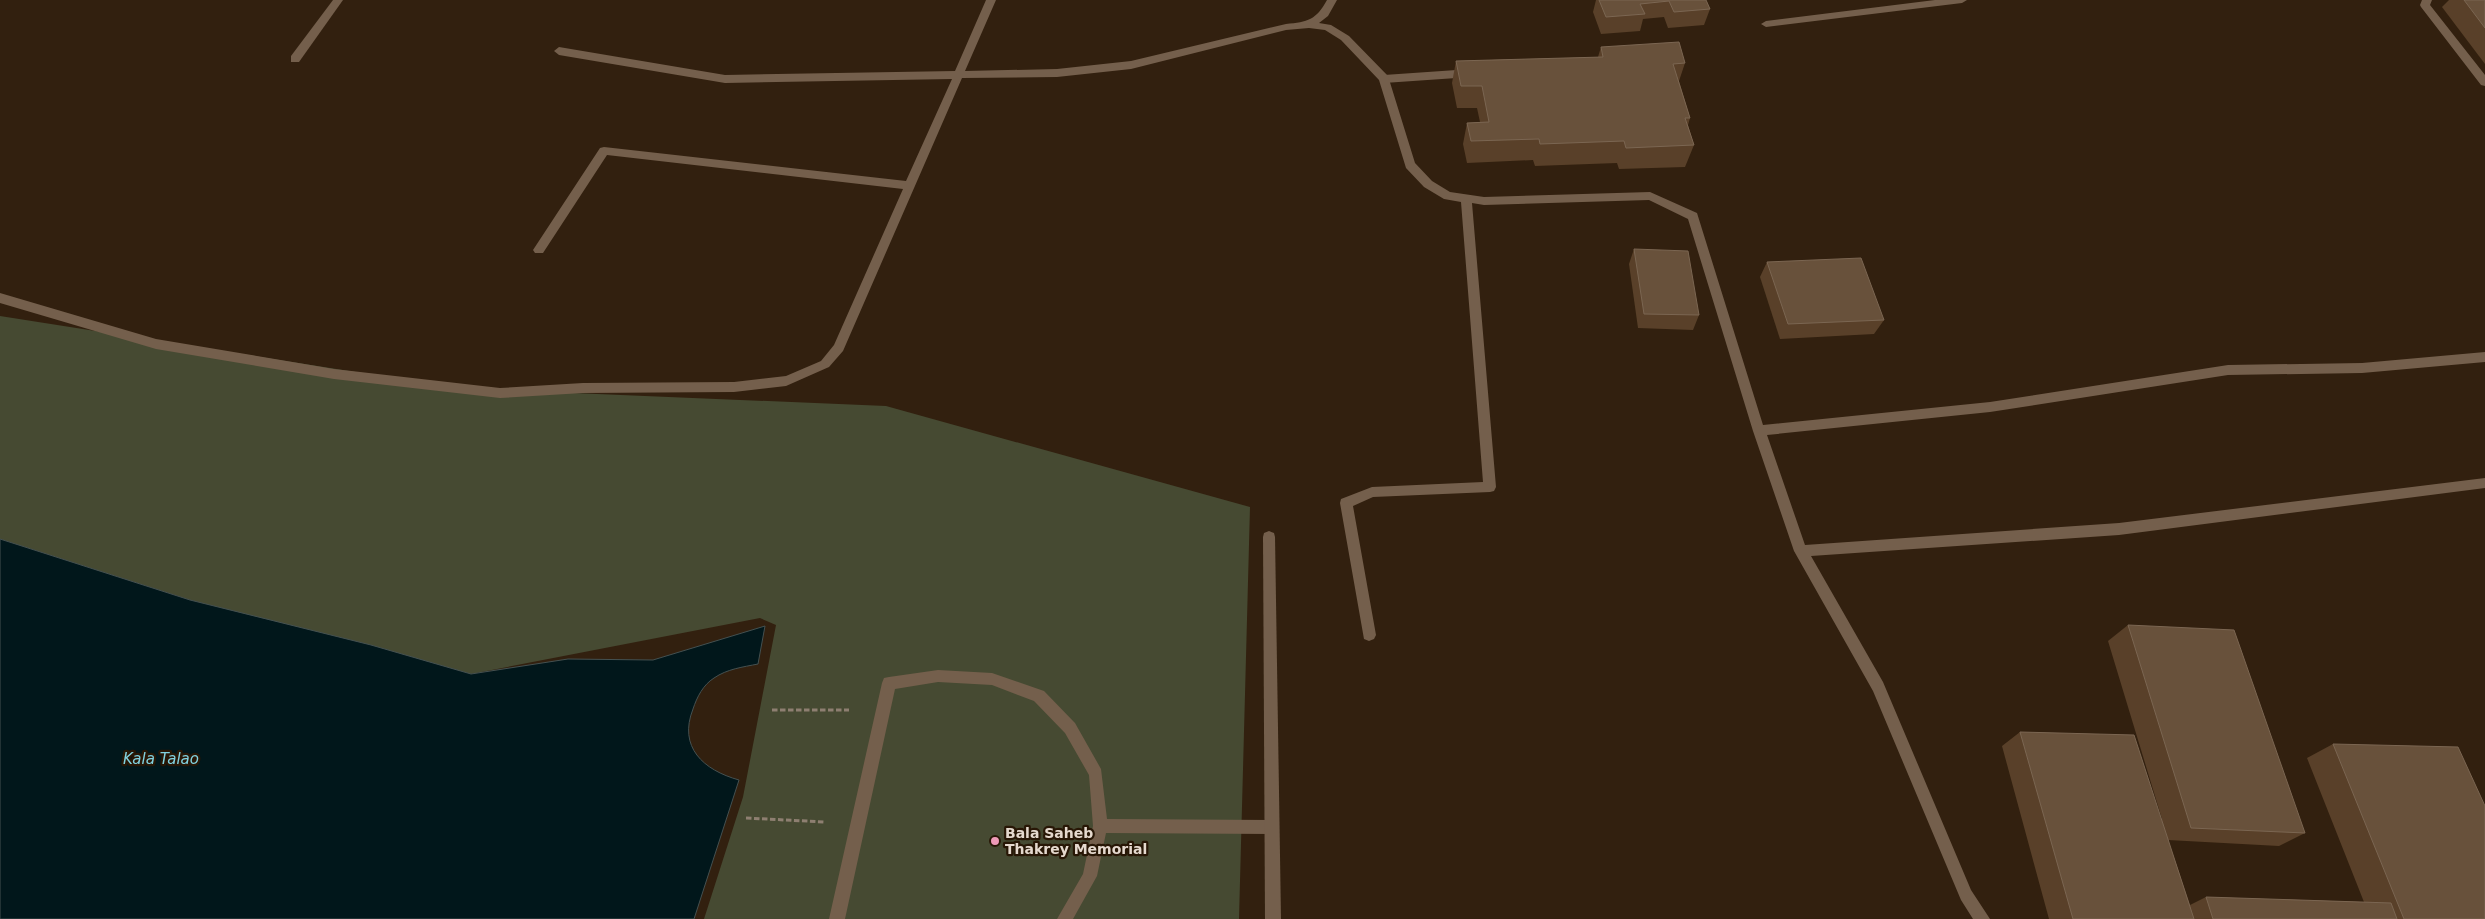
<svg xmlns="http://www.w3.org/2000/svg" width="2485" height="919" viewBox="0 0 2485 919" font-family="'DejaVu Sans',sans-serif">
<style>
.green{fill:#464a32}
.water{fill:#01171b;stroke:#455151}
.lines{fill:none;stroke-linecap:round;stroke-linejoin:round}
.path{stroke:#8e7f71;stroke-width:3;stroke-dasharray:5.5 2.5;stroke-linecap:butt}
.lane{fill:#745f4c;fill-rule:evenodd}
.street{fill:#745f4c;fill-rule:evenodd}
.wall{fill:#594029}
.building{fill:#68513b;stroke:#7b6652}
.poi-dot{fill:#ef9ab8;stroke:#281706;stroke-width:2}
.labels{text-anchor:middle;stroke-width:4.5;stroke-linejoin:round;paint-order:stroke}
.poi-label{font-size:14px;font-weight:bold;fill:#e5d9ce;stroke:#281706;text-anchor:start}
.water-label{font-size:15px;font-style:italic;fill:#81d2e0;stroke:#281706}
</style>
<rect width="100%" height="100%" fill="#32200f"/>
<!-- green -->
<polygon class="green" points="0,316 457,388 886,406 1250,507 1239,919 704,919 743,797 776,625 760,618 471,674 190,600 0,539"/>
<!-- water -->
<path class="water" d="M 0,539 L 190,600 L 371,645 L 471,674 L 568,659 L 653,660 L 765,626 L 758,664 C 743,667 727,669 714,678 C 703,685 697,697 693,709 C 678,747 703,770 739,780 L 694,919 L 0,919 Z"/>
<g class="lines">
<!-- path -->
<g class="path">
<polyline points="772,710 849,710"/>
<polyline points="746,818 825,822"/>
</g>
<!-- lane -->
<g class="lane">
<polygon points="1471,69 1476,73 1471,77 1384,83 1379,79 1384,75"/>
<polygon points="938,670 992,673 1044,691 1075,723 1101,769 1107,819 1272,820 1277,822 1279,827 1277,832 1272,834 1106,833 1097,876 1073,919 1057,919 1083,874 1093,826 1089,775 1065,733 1034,701 992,685 938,682 895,689 845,919 829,919 882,683 884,678 889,677"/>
</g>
<!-- street -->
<g class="street">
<polygon points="333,0 343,0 299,62 291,62 291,56"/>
<path d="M 986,0 L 996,0 L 965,71 L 1057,69 L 1131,61 L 1286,24 C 1308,22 1316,20 1327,0 L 1337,0 L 1328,16 L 1319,23 L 1331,25 L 1349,36 L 1388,76 L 1415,163 L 1432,181 L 1450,192 L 1484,197 L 1650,192 L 1697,213 L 1763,425 L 1990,402 L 2228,365 L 2362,363 L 2485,352 L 2485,362 L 2362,373 L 2228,375 L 1990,412 L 1767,435 L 1805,545 L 2119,523 L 2485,478 L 2485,488 L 2119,535 L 1811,556 L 1883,682 L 1971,890 L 1990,919 L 1973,919 L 1961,900 L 1873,691 L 1794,551 L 1753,431 L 1688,219 L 1649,200 L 1484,205 L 1472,203 L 1496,487 L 1494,491 L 1490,492 L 1373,497 L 1353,506 L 1376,635 L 1374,639 L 1369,641 L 1364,639 L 1340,503 L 1341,499 L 1372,487 L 1483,482 L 1461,202 L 1444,199 L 1424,187 L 1406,168 L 1379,80 L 1341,40 L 1325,30 L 1309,28 L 1286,30 L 1131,69 L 1057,77 L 962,78 L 843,351 L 829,367 L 786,386 L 734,392 L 583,393 L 500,398 L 334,379 L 156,349 L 0,303 L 0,293 L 156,339 L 334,369 L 500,388 L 583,383 L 734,382 L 786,376 L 821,361 L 834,345 L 903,189 L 607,155 L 543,253 L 535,253 L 533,250 L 600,148 L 604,147 L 906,181 L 952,79 L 725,83 L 559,55 L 554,51 L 559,47 L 725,75 L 955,71 Z"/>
<polygon points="1935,0 1967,0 1962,3 1766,27 1761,24 1766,21"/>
<polygon points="2422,0 2432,0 2430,5 2485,75 2485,86 2481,85 2421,7 2420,5"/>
<polygon points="1269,531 1274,533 1275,537 1281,919 1265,919 1263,537 1264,533"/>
</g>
</g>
<!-- wall -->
<g class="wall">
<polygon points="1596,0 1706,0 1710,9 1704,25 1668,28 1664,17 1643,19 1640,31 1601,34 1593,12"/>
<polygon points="2449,0 2485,0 2485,64 2442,7"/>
<polygon points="1601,47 1685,63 1679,81 1690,118 1688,125 1694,145 1685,167 1619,169 1617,163 1535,166 1533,160 1467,163 1463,144 1467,123 1480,122 1477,108 1457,108 1452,83 1456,61 1598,57"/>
<polygon points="1634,249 1699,315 1693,330 1638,328 1629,264"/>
<polygon points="1767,262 1884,320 1874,334 1780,339 1760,277"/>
<polygon points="2128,625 2305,833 2279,846 2168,840 2190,905 2206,897 2364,902 2307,758 2333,744 2485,919 2049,919 2002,746 2020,732 2162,819 2108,641"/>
</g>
<!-- building -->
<g class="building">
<polygon points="1599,0 1706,0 1710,9 1674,12 1669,1 1640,4 1645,14 1606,17"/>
<polygon points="2464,0 2485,0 2485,28"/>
<polygon points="1679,42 1685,63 1673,64 1690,118 1685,118 1694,145 1626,148 1624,141 1540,144 1539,139 1471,141 1467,123 1489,122 1482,86 1461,86 1456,61 1603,57 1601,47"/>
<polygon points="1634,249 1688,251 1699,315 1644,314"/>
<polygon points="1861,258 1884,320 1788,324 1767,262"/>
<polygon points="2128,625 2234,630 2305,833 2191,828"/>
<polygon points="2020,732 2134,735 2194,919 2073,919"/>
<polygon points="2333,744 2458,747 2485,806 2485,919 2404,919"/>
<polygon points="2206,897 2391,903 2397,919 2213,919"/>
</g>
<!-- markers -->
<circle class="poi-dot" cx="995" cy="841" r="5"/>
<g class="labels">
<!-- poi labels -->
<g class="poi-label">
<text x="1005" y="838">Bala Saheb<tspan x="1005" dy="16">Thakrey Memorial</tspan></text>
</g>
<!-- water labels -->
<g class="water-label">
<text x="161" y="764">Kala Talao</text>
</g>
</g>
</svg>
